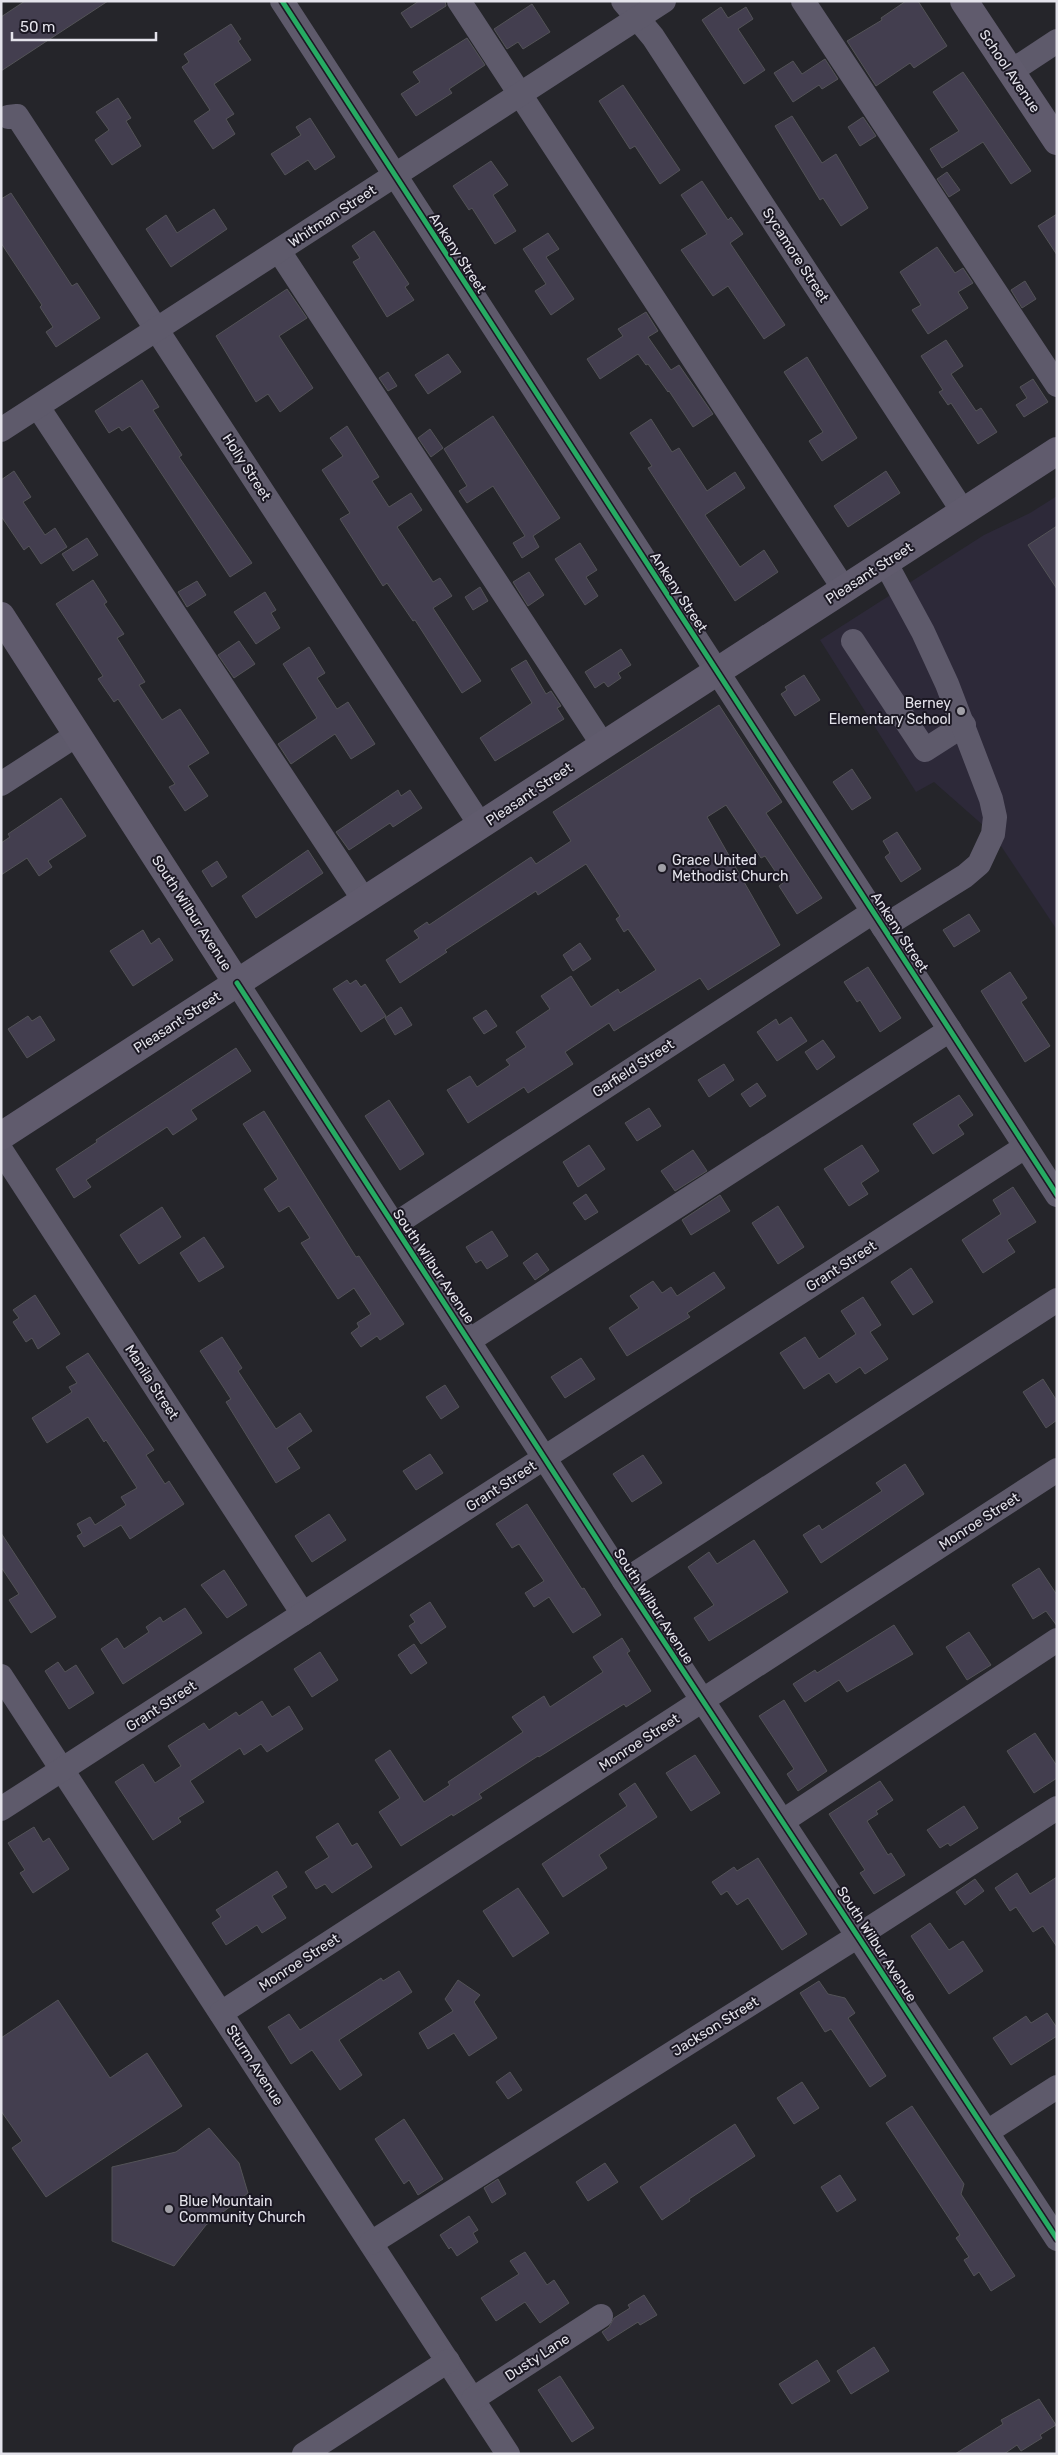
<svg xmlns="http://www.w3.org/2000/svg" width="1058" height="2455" viewBox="0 0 1058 2455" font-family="Rubik,sans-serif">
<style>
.built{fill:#2d2939}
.building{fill:#433e4f;stroke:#535357}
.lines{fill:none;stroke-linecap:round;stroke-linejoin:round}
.minor{stroke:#5e5a6b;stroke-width:24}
.major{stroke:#605b6d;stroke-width:28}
.cycleway-casing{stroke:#1b1823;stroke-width:8}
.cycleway{stroke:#26ab63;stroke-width:5}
.poi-dot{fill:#a1a0a7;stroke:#1b1823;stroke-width:2}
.labels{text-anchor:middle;stroke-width:4;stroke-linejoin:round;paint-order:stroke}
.street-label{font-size:14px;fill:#e4e3eb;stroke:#1b1823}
.poi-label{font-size:14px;fill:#e4e3eb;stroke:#1b1823;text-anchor:start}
</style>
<rect width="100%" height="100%" fill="#25252a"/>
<!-- built -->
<polygon class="built" points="1057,496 1057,930 993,834 934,782 916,792 820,640 984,535 1030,513"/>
<!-- building -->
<g class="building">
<polygon points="25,1 108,1 1,71 1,17"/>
<polygon points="419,1 445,1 446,6 411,28 401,13"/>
<polygon points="906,1 918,1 947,46 914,68 910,63 876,86 847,41 882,20 881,18"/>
<polygon points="532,4 550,32 523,49 518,42 507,49 494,29"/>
<polygon points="721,7 728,18 746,7 753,19 738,29 765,70 744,84 702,20"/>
<polygon points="231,24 241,39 238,41 251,60 214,84 234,114 226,119 235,134 213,149 194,121 210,110 182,67 189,62 184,54"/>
<polygon points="467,38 485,65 449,89 452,93 416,116 401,94 420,82 413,72"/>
<polygon points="825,59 838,79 822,89 819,85 793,102 774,73 793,61 802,74"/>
<polygon points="963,72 1031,171 1011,184 983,142 942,168 930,149 959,131 933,92"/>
<polygon points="623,85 680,170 660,184 635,146 630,149 599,101"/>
<polygon points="118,98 131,118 126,121 141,146 112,165 95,140 109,130 96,112"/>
<polygon points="792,116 822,163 836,154 868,208 841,226 823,198 820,200 775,126"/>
<polygon points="863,117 876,136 860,146 848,127"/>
<polygon points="310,118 335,157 315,170 308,160 285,175 271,154 301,135 296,127"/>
<polygon points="491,161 508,185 493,195 516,231 495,244 472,208 469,210 453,186"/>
<polygon points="947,172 960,190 949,197 937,179"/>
<polygon points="702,181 728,220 731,217 743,234 730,243 785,325 764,339 728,286 713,296 681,250 707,234 681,195"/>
<polygon points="11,193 72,286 77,283 100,318 56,347 46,332 53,327 40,307 42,305 1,243 1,199"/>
<polygon points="214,209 227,229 171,267 146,229 166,215 177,233"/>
<polygon points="1057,214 1057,255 1038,226"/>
<polygon points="374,231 409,284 405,287 414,300 387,317 353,262 360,258 352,246"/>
<polygon points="548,233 559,249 546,257 574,299 551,315 535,291 546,284 523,249"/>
<polygon points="937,247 955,273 963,268 973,283 958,292 968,308 928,334 912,310 921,305 900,272"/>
<polygon points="1025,281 1036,299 1022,308 1011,290"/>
<polygon points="287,289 307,318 279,336 313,388 280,412 268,394 256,402 216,336"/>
<polygon points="646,312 658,331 648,337 671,370 679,365 713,414 693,427 669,391 668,392 648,364 646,365 638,354 600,379 587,359 623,336 618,329"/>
<polygon points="946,340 963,366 951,374 976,411 981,408 997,432 978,444 951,403 948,405 939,392 943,390 921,356"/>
<polygon points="448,354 461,372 428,394 415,375"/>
<polygon points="807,357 857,438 822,461 809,441 823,432 784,372"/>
<polygon points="388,372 397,386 388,391 379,378"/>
<polygon points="1033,379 1048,402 1024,417 1016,405 1027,398 1020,387"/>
<polygon points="142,380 159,407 153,410 182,455 179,457 252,563 230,577 130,426 122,431 119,427 109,433 95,411"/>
<polygon points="493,416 560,518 533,536 539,547 522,558 513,543 525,536 493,486 467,503 459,491 467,486 444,449"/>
<polygon points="651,419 672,452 679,448 707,491 735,472 745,488 705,515 740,567 764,550 778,572 735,601 648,468 652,466 630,433"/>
<polygon points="347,426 379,477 372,481 389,507 411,493 422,510 397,527 433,582 440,578 452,596 433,608 481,681 462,693 415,620 413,621 387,583 383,586 340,519 350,513 322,470 343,456 330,438"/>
<polygon points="430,429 443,448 431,457 418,438"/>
<polygon points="14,471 31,497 23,502 45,535 55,528 67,547 41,564 29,546 24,550 1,516 1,480"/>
<polygon points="886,471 900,493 848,527 834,506"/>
<polygon points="1057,526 1057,589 1028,545"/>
<polygon points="87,538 98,555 73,571 62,554"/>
<polygon points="580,543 597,570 586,577 598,596 585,605 555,559"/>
<polygon points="529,572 544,595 528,606 513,582"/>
<polygon points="93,580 107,602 104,604 124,634 117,638 145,682 139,685 162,720 180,709 209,753 188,766 208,796 185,811 169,787 175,784 118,699 114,702 98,679 103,676 56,604"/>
<polygon points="197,581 206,595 187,607 178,592"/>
<polygon points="480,587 488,601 473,610 465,597"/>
<polygon points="265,592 276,610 271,613 280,628 256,644 234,612"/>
<polygon points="239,641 255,664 234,678 218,655"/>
<polygon points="309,647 325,673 317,678 337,709 348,702 375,744 351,759 335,734 291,764 278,744 317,718 283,664"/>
<polygon points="621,649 631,665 618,673 621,678 608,687 604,682 595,688 585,672"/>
<polygon points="526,660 546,694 551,691 561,706 557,708 564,719 495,761 480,738 532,703 511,669"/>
<polygon points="804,675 820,700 795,716 781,694 787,690 785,687"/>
<polygon points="719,705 782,802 766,813 822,898 797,914 779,886 783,883 765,856 761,858 726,805 707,817 780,945 708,990 700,978 614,1031 609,1023 565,1052 573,1064 528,1093 524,1087 468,1123 447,1090 470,1076 477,1087 510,1065 506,1060 526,1047 516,1032 550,1009 541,996 571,976 591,1007 618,989 620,993 656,970 628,929 624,932 616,919 620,916 586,864 538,895 536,891 445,950 447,952 400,983 386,960 419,938 414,931 427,922 429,925 531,857 536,864 571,841 553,812"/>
<polygon points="852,769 871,798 852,810 833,782"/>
<polygon points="398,790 401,796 410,790 422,808 393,827 390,823 349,850 336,832"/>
<polygon points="61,798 86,836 48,861 52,867 39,876 27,858 1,875 1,843 10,837 8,834"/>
<polygon points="897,832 921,869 901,882 885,857 890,853 883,841"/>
<polygon points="308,850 323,873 256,918 242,896"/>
<polygon points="217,861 227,877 212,887 202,871"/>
<polygon points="969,914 980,931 954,947 943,930"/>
<polygon points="143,930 151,944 159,938 173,960 133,986 110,951"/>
<polygon points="580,943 591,959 573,971 563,955"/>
<polygon points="868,967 901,1018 880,1032 860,1000 857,1002 844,982"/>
<polygon points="1010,972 1027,998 1021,1002 1050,1046 1025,1062 981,991"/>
<polygon points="347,980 350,984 356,980 361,987 365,984 386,1016 361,1032 333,989"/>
<polygon points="401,1007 412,1025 395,1035 385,1018"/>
<polygon points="486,1010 497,1026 484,1034 473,1018"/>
<polygon points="28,1016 32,1021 40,1016 55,1040 27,1058 8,1029"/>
<polygon points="791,1017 807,1041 777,1061 757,1032 776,1019 779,1025"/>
<polygon points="823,1040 835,1057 817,1070 805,1052"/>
<polygon points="236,1048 251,1071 191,1110 197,1119 173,1135 167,1127 86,1180 91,1187 74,1198 56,1169 97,1142 96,1140"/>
<polygon points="724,1064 734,1080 709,1097 698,1080"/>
<polygon points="757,1083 766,1096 750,1107 741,1094"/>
<polygon points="959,1095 973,1115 958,1125 964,1134 933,1154 913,1124"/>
<polygon points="389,1100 424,1154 400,1170 365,1116"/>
<polygon points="649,1108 661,1126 637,1141 625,1123"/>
<polygon points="264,1111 356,1257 359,1256 404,1324 380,1340 377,1336 361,1347 351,1333 359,1327 357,1323 371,1314 354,1288 338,1299 301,1243 310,1238 289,1206 279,1212 264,1189 278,1179 243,1124"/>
<polygon points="589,1145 605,1169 578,1187 563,1162"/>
<polygon points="862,1145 879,1171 861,1183 868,1194 849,1206 824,1169"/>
<polygon points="693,1150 707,1171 675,1191 661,1171"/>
<polygon points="1013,1187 1036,1222 1007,1240 1015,1252 983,1273 962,1240 1001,1214 993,1200"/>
<polygon points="586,1194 598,1212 585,1220 573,1203"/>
<polygon points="720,1195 730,1211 691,1235 682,1220"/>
<polygon points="778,1206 804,1247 778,1264 752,1223"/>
<polygon points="162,1207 181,1237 139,1264 120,1235"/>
<polygon points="492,1231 508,1256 487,1269 481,1260 476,1263 466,1247"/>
<polygon points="204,1237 224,1267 199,1282 180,1253"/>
<polygon points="537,1253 549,1270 535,1280 523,1263"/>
<polygon points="911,1268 933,1302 913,1315 891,1282"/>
<polygon points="714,1272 725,1288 687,1313 690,1317 627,1356 609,1328 639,1308 630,1296 653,1281 662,1293 671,1287 677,1296"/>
<polygon points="35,1295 60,1334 38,1349 32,1338 26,1342 13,1322 19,1318 13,1310"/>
<polygon points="863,1297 881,1325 870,1332 888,1359 865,1374 860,1367 836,1383 829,1373 804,1389 780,1353 805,1337 819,1359 856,1334 841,1311"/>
<polygon points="222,1337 242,1368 238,1371 276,1429 300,1413 312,1431 287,1448 300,1468 276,1483 226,1402 231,1399 200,1351"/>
<polygon points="88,1353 154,1450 146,1455 165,1484 169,1481 184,1504 130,1539 121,1525 84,1547 77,1536 82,1533 77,1524 90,1517 95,1525 126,1505 121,1497 137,1488 106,1440 104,1442 88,1417 47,1443 32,1418 72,1392 69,1387 77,1383 66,1367"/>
<polygon points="581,1358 595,1379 565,1398 551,1377"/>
<polygon points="1043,1379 1057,1401 1057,1420 1046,1428 1023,1392"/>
<polygon points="445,1385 459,1407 441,1419 426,1397"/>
<polygon points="430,1454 443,1473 416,1490 403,1471"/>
<polygon points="643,1455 662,1483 632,1502 613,1474"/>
<polygon points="905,1464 924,1494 821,1563 803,1535 819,1525 822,1530 882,1491 876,1483"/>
<polygon points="527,1504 582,1589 584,1588 601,1615 573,1633 549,1597 534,1607 525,1593 544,1581 519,1544 512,1548 496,1524"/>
<polygon points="329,1514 346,1540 312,1562 295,1536"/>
<polygon points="1,1533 56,1617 31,1633 9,1600 19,1594 1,1567"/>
<polygon points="754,1540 788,1592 709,1641 694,1618 714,1605 688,1567 709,1552 717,1564"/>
<polygon points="1039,1568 1057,1595 1057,1626 1046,1611 1033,1619 1012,1585"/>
<polygon points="224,1570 247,1605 227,1618 201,1585"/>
<polygon points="430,1602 446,1627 421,1644 409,1626 415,1622 410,1615"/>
<polygon points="185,1608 202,1633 123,1684 101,1649 117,1638 124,1649 149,1632 146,1627 160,1617 163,1622"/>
<polygon points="894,1625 913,1654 847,1692 839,1680 805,1702 793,1684 815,1670 817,1673"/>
<polygon points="969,1632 991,1665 967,1680 946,1647"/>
<polygon points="622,1638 630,1651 627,1653 651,1691 626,1707 624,1704 539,1757 538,1756 479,1794 482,1798 453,1816 452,1814 401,1846 379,1812 400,1798 375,1760 390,1750 424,1802 450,1785 448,1782 523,1732 512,1717 544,1696 550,1707 603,1672 593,1657"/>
<polygon points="414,1644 427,1663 411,1674 398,1655"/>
<polygon points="320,1652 338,1680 312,1697 294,1669"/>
<polygon points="58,1662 65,1672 76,1665 94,1693 69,1709 45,1671"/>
<polygon points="784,1700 827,1771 798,1791 787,1774 794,1769 759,1716"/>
<polygon points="262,1701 272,1717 289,1706 303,1729 267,1752 261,1744 244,1755 240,1748 190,1781 204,1802 178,1818 181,1822 153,1840 115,1782 143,1764 155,1783 181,1766 168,1746 204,1723 209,1730 236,1712 239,1716"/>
<polygon points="1035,1733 1057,1766 1057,1778 1034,1793 1007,1751"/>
<polygon points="695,1755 720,1793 691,1811 666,1773"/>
<polygon points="880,1781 893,1800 876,1811 878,1814 867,1821 888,1855 891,1853 905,1875 874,1894 860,1873 865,1870 829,1814"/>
<polygon points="635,1783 657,1817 599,1855 607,1868 563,1897 542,1864 627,1806 619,1794"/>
<polygon points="964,1806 978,1828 950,1846 948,1843 940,1848 927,1830"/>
<polygon points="338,1823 352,1846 357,1843 372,1867 332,1893 325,1884 316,1889 305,1872 329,1857 316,1837"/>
<polygon points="34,1827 43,1842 49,1838 69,1869 33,1893 20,1873 25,1870 8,1843"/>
<polygon points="758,1858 807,1934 782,1950 748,1898 737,1905 727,1891 721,1895 712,1882 734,1867 737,1871"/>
<polygon points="277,1871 287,1887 272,1896 286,1918 262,1933 257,1925 226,1945 212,1923 221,1917 216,1910"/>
<polygon points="1017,1873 1030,1894 1057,1877 1057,1947 1043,1926 1033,1932 1016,1907 1010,1911 995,1888"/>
<polygon points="975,1879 984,1891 965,1905 956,1892"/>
<polygon points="518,1888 549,1933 513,1957 483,1911"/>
<polygon points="930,1923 949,1950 963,1941 983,1971 949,1994 911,1936"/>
<polygon points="399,1971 412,1992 339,2040 362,2075 340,2090 312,2050 291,2064 268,2027 289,2014 300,2030 381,1978 383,1981"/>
<polygon points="458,1980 480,1995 474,2002 497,2038 469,2056 454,2033 428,2049 419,2033 453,2011 445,1999"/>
<polygon points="819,1981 828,1994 845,1998 855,2013 848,2018 886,2076 870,2087 831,2029 825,2032 800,1993"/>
<polygon points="58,2000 110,2078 147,2053 182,2106 46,2197 12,2148 22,2141 1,2111 1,2038"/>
<polygon points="1047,2013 1057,2028 1057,2036 1011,2065 993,2038 1026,2016 1031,2023"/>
<polygon points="510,2072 522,2090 508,2099 496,2082"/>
<polygon points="802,2082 819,2108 794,2124 777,2098"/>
<polygon points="912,2106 964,2184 961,2194 1015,2276 991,2291 979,2272 974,2276 964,2260 969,2257 956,2238 960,2235 886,2123"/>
<polygon points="404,2119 443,2179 418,2195 409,2180 404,2184 375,2139"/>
<polygon points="735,2124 755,2156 689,2199 690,2201 662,2220 640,2187"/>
<polygon points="209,2128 239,2163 248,2193 206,2225 174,2266 112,2241 112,2167 176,2152"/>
<polygon points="605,2163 618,2182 588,2201 576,2182"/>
<polygon points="840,2175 856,2200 837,2212 821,2187"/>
<polygon points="498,2179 506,2194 492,2203 484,2188"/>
<polygon points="469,2216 478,2230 473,2233 478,2242 457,2256 451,2247 449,2249 440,2235"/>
<polygon points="525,2252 547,2285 554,2280 569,2303 540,2323 525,2302 496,2321 481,2298 519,2274 510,2261"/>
<polygon points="644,2295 657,2315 640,2325 638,2322 608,2341 602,2332 609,2327 614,2318 630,2308 628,2305"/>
<polygon points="874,2347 889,2371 851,2394 837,2371"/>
<polygon points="817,2360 830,2381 792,2404 779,2384"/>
<polygon points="560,2376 594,2428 572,2442 538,2390"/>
<polygon points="1039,2399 1056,2425 1040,2435 1042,2438 1021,2451 1017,2445 1004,2454 955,2454 1003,2424 1001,2420"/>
</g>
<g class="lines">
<!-- minor -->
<g class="minor">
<polyline points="282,1 1057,1195"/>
<polyline points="459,1 844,589"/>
<polyline points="623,1 653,37 964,513"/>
<polyline points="803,1 1057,385"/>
<polyline points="1010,72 1057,41"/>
<polyline points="8,117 17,116 481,826"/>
<polyline points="279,251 603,745"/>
<polyline points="38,407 364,900"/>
<polyline points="1,430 664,1"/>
<polyline points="853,641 925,750 964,725"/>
<polyline points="1,784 78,734"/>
<polyline points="883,927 965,876 979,864 993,834 995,817 991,799 947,684 923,632 885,562"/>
<polyline points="237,983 624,1581 1057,2239"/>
<polyline points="1,1150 303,1614"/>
<polyline points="394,1225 873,912"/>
<polyline points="470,1340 950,1030"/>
<polyline points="624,1581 1057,1300"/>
<polyline points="1,1676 508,2454"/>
<polyline points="1,1809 1025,1147"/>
<polyline points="783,1821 1057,1640"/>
<polyline points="221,2013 1057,1470"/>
<polyline points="987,2132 1057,2087"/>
<polyline points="371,2243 858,1936 1057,1808"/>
<polyline points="473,2399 601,2316"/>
<polyline points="304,2454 448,2361"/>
</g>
<!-- major -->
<g class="major">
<polyline points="964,1 1057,141"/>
<polyline points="1,616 237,983"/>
<polyline points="1,1136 1057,451"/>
</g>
<!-- cycleway casing -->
<g class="cycleway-casing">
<g id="cycleway">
<polyline points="282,1 1057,1195"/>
<polyline points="237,983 624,1581 1057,2239"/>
</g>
</g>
<!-- cycleway -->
<use href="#cycleway" class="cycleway"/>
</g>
<!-- markers -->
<g class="poi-dot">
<circle cx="961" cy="711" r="5"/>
<circle cx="662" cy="868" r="5"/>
<circle cx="169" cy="2209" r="5"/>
</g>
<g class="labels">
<!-- street labels -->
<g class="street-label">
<text transform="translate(1010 71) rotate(56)" y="5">School Avenue</text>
<text transform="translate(332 216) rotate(-33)" y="5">Whitman Street</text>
<text transform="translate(458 253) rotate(57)" y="5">Ankeny Street</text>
<text transform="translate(796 255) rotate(57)" y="5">Sycamore Street</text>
<text transform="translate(247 467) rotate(57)" y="5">Holly Street</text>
<text transform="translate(869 573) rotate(-33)" y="5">Pleasant Street</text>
<text transform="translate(679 592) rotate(57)" y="5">Ankeny Street</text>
<text transform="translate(529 794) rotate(-34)" y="5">Pleasant Street</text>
<text transform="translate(192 913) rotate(57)" y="5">South Wilbur Avenue</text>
<text transform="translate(900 932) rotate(57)" y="5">Ankeny Street</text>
<text transform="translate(177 1022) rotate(-33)" y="5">Pleasant Street</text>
<text transform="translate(633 1068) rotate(-33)" y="5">Garfield Street</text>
<text transform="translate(434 1266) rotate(56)" y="5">South Wilbur Avenue</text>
<text transform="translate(841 1266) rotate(-33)" y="5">Grant Street</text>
<text transform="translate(152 1382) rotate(57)" y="5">Manila Street</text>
<text transform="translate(501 1486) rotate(-33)" y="5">Grant Street</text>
<text transform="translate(979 1521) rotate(-33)" y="5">Monroe Street</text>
<text transform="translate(654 1606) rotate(57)" y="5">South Wilbur Avenue</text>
<text transform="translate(161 1706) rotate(-33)" y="5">Grant Street</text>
<text transform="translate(639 1742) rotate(-33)" y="5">Monroe Street</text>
<text transform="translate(877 1944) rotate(57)" y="5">South Wilbur Avenue</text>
<text transform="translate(299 1962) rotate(-33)" y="5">Monroe Street</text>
<text transform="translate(715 2026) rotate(-32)" y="5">Jackson Street</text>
<text transform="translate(255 2065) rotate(57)" y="5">Sturm Avenue</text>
<text transform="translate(537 2357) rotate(-33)" y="5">Dusty Lane</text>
</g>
<!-- poi labels -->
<g class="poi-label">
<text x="951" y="708" text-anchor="end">Berney<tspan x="951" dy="16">Elementary School</tspan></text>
<text x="672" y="865">Grace United<tspan x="672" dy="16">Methodist Church</tspan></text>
<text x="179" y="2206">Blue Mountain<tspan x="179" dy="16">Community Church</tspan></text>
</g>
</g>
<!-- border -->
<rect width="1058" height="2455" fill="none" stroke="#e4e3eb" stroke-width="5"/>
<!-- scale -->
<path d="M12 32v8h144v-8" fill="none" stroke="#e4e3eb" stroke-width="2.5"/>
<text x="20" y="32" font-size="15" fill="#e4e3eb" stroke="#1b1823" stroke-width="4" paint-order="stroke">50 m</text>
</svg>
